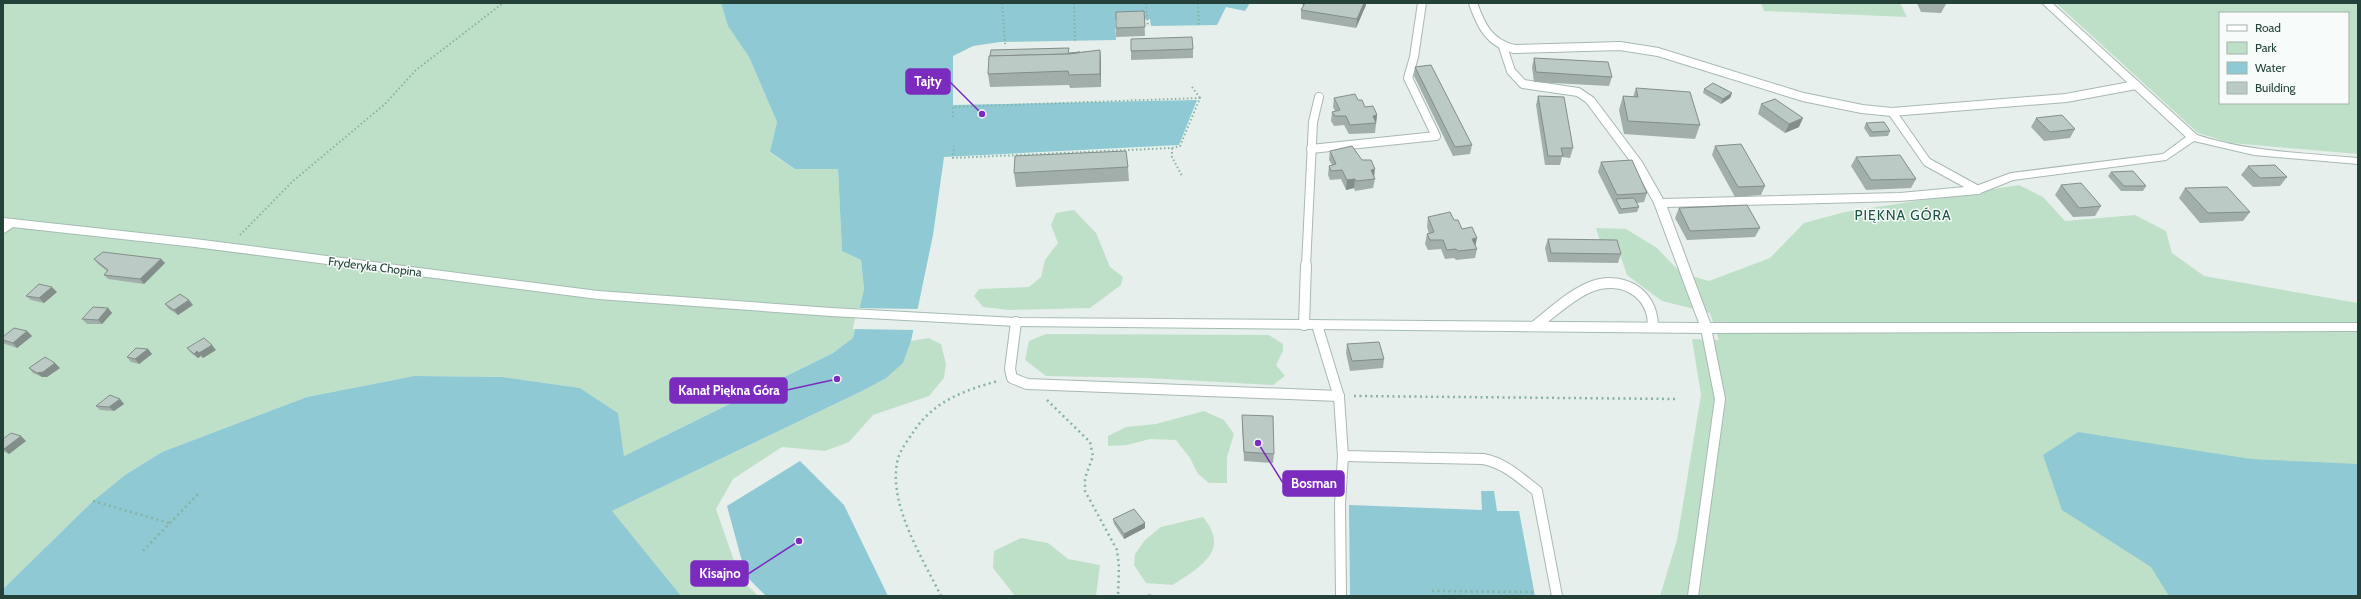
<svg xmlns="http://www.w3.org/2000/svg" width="2361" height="599" viewBox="0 0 2361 599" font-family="Cabin,sans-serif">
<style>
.green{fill:#bfe0c8;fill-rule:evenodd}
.water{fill:#8ec9d4}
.pier{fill:#e6efeb}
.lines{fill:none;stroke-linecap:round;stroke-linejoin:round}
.lane-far1-casing{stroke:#a8b8b2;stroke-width:10}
.lane-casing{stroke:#a8b8b2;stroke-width:12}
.street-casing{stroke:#a8b8b2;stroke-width:2}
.secondary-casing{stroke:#a4bbb3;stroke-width:2}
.path-far1{stroke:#86b3a5;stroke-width:2;stroke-dasharray:1.5 2.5;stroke-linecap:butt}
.path{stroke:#86b3a5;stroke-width:2.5;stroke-dasharray:2 3.5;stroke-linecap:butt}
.lane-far1{stroke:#fff;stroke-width:8}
.lane{stroke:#fff;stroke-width:10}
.street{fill:#fff;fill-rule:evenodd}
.secondary{fill:#fff;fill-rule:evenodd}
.wall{fill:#a1aea9}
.shaded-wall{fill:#838d89}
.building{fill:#bbcac4;stroke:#838d89}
.labels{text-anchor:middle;stroke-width:3;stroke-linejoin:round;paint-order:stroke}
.street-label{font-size:12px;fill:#24423a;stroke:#f7fbf9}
.quarter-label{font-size:14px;letter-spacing:1px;fill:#1f5548;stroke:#f7fbf9}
.leader{fill:none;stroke:#7b2cbf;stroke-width:1.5}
.callout-dot{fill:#7b2cbf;stroke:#f7fbf9;stroke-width:1.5}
.callout{fill:#7b2cbf;stroke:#7b2cbf;stroke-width:1.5}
.callout-label{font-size:13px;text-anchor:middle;font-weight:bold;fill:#fff}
</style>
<rect width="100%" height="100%" fill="#e6efeb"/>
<!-- green -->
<g class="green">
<polygon points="3,3 721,3 728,25 749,57 777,122 770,153 795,169 838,169 842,251 861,260 864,289 853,338 833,353 624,456 618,413 580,388 503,377 414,376 307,397 162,452 125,475 93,501 3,589"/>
<polygon points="1761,3 1900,3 1907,17 1764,11"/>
<path d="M 2056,3 L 2358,3 L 2358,154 L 2231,143 L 2198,133 ZM 2220,13 L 2348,13 L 2348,103 L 2220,103 Z"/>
<polygon points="2019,185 2043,197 2065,221 2135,215 2166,231 2172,253 2204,276 2358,303 2358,529 2305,596 1660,596 1677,540 1701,395 1692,339 1719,340 1710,313 1662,301 1627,275 1618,249 1600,241 1596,228 1626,229 1657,248 1681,273 1709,281 1770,258 1804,223 1845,212"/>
<polygon points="1074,210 1096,233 1110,267 1123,277 1121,285 1090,308 1009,310 983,307 974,296 979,289 1029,287 1041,277 1045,260 1058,243 1051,225 1056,213"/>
<polygon points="1046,334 1269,335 1283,344 1283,351 1276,365 1285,376 1273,385 1147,378 1046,376 1025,360 1029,341"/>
<polygon points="929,338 941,344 946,364 944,378 929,396 873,415 849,442 825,451 782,447 733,479 716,509 740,578 758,596 574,596 612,511 862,391 903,363 911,341"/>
<polygon points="1204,411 1224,420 1234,434 1227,457 1227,483 1209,483 1198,474 1190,458 1176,440 1150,439 1127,445 1108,446 1108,436 1126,427 1156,424"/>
<path d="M 1203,517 C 1231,551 1200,567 1173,585 L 1146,583 L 1134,565 L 1135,554 L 1145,540 L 1161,527 Z"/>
<polygon points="1021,538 1048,543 1068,559 1100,565 1096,596 1015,596 993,568 994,551"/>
</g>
<!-- water -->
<g class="water">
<polygon points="721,3 1250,3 1245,11 1226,7 1217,25 1151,26 1150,19 1115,20 1116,40 1000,42 973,46 953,56 953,105 1197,100 1179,145 944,157 933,235 911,341 903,363 886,378 862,391 612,511 681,596 3,596 3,589 93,501 125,475 162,452 307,397 414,376 503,377 580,388 618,413 624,456 833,353 853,338 864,289 861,260 842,251 838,169 795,169 770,152 777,122 749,57 728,26"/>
<polygon points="2078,432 2251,459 2358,464 2358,596 2169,596 2151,567 2062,510 2043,455"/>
<polygon points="800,461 844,505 888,596 766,596 746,576 727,506"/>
<polygon points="1481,491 1494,491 1497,511 1519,511 1535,596 1350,596 1349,505 1482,510"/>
</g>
<!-- pier -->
<polygon class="pier" points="857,308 919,309 915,330 853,329"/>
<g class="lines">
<!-- lane-far1 casing -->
<g class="lane-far1-casing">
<g id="lane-far1">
<path d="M 1473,3 C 1481,26 1489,43 1514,49 L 1620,46 L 1658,52 L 1803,97 L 1862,109 L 1892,112 L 2066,98 L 2136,85"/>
<polyline points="1503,47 1511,71 1523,84 1578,92 1590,100"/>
<polyline points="1892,112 1927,162 1978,190"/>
<polyline points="1311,149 1436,136 1408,78 1414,57 1422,3"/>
<polyline points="3,229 12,223"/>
<polyline points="1306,266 1313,122 1319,97"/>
</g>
</g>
<!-- lane casing -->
<g class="lane-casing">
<g id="lane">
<polyline points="1016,322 1010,369 1012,378 1027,384 1339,396"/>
<polyline points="1304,325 1306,265"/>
<path d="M 1317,325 L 1339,397 L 1343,456 L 1483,459 C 1505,463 1520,478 1537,491 L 1557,596"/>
<path d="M 1535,326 C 1552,313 1568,297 1588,288 C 1620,274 1653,291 1653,327"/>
<polyline points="1341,596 1340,504 1343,456"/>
<polyline points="1693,596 1720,399 1706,328"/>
</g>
</g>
<!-- street casing -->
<g class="street-casing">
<path id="street" d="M 2042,3 L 2052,3 L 2197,135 C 2249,152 2303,153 2358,158 L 2358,164 L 2254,155 L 2194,141 L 2166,160 L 2013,180 L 1978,194 L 1900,201 L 1667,207 L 1712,328 L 1710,331 L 1702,331 L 1654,203 L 1633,165 L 1586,102 L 1586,98 L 1594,98 L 1642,162 L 1663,199 L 1900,193 L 1976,186 L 2011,173 L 2163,154 L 2186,137 Z"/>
</g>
<!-- secondary casing -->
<g class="secondary-casing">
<polygon id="secondary" points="3,218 195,239 598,291 831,308 1016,318 1706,323 2358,323 2358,331 1706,333 1016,326 831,316 598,299 195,247 3,226"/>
</g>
<!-- path-far1 -->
<g class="path-far1">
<polyline points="1002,3 1005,44"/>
<polyline points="1074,3 1075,42"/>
<polyline points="1146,3 1148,27"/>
<polyline points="1198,3 1199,25"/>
<polyline points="1192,87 1200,98"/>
<polyline points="953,117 953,107 1200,98 1180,146 1172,148 953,158 954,146"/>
<polyline points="1172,148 1172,157 1182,176"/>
<polyline points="240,235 293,181 385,104 416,70 503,3"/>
</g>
<!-- path -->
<g class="path">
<polyline points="1354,396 1676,399"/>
<polyline points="1047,400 1090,442 1093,456 1085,478 1085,491 1117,550 1119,567 1118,596"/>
<polyline points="93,501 169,523"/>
<polyline points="143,551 198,494"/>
<polyline points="1432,591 1534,592"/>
<path d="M 941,596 C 923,559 889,506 897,463 C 899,451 908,440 914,431 C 934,401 965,390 998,381"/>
</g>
<!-- lane-far1 -->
<use href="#lane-far1" class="lane-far1"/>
<!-- lane -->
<use href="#lane" class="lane"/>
<!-- street -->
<use href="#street" class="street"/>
<!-- secondary -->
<use href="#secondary" class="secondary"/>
</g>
<!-- wall -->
<g class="wall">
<polygon points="1303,3 1366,3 1366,5 1356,28 1301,19 1301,10 1304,5 1302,5"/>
<polygon points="1917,3 1945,3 1946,4 1941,13 1921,12"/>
<polygon points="1144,11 1145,36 1116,37 1116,12"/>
<polygon points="1131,39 1193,49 1193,58 1131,60"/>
<polygon points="1100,50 1101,63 1101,87 1070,88 1069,85 990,87 988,74 1080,52"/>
<polygon points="1534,58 1612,77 1609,86 1534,82 1532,67"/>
<polygon points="1415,67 1472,145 1470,154 1453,156 1414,76"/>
<polygon points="1636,88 1700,125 1695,139 1624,134 1619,110 1623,96 1633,97"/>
<polygon points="1704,89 1732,93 1730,98 1721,104 1703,93"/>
<polygon points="1538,96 1573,148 1570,158 1562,157 1560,165 1545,165 1536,105"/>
<polygon points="1334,98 1358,100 1365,107 1377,115 1375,133 1349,134 1344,125 1334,126 1331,121 1332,112 1335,111 1333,107"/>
<polygon points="1761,104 1799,127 1785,133 1758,114"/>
<polygon points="2036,118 2075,129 2070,138 2044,141 2031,127"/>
<polygon points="1866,123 1890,131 1888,136 1870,137 1864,128"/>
<polygon points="1715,146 1765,186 1761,195 1735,197 1712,155"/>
<polygon points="1330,151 1362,160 1375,179 1373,188 1355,191 1354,188 1346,190 1341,179 1330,180 1328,175 1329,166 1332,165 1329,160"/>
<polygon points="1856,157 1916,179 1911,188 1866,190 1851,166"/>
<polygon points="1601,162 1647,193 1644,202 1636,203 1639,207 1637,212 1619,214 1598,172"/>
<polygon points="2248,166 2287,177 2280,186 2253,187 2241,175"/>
<polygon points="1128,167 1129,181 1016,187 1014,173"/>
<polygon points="2111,172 2146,186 2143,191 2121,191 2108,176"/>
<polygon points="2061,185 2101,206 2095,216 2073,217 2055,195"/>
<polygon points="2185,188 2250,212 2243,221 2200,223 2179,198"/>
<polygon points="1679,208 1760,228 1755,237 1687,240 1675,218"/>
<polygon points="1428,217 1454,220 1462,229 1475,246 1477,249 1475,258 1456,260 1454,258 1445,259 1441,249 1428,250 1425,244 1427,234 1429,234 1427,227"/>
<polygon points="1548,239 1621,254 1618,263 1548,262 1545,248"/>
<polygon points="94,259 161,259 165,263 144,284 108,279 104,275 107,271 98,264"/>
<polygon points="57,292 44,303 31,300 26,296"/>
<polygon points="165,304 193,305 178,315 169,309"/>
<polygon points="108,308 112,313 102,324 87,324 82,319"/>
<polygon points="27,331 32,336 17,348 5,344 3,343 3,337"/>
<polygon points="1347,344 1384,359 1383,368 1350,371 1346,353"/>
<polygon points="187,348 216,350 203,358 201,356 198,358 191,353"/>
<polygon points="148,349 152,354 139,364 131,362 127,357"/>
<polygon points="29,368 60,368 47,377 42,377 33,373"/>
<polygon points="120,399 124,404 114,411 100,410 96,406"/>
<polygon points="1242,415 1274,454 1273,463 1244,461 1242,424"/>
<polygon points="3,439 26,441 9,454 3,451"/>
<polygon points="1113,519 1145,523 1145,528 1124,539 1114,524"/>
</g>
<!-- shaded-wall -->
<g class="shaded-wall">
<polygon points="1364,3 1366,3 1366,5 1356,28 1357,19"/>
<polygon points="1100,50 1101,63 1101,87 1100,74"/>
<polygon points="1732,93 1730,98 1721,104 1723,99"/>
<polygon points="1377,115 1376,123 1373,116"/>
<polygon points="1803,118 1799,127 1785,133 1789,124"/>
<polygon points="1375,169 1374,178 1371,170"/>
<polygon points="1355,179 1354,188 1346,190 1347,180"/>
<polygon points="1477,238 1475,248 1472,239"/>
<polygon points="161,259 165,263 144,284 140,279"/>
<polygon points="52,287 57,292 44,303 39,298"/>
<polygon points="189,300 193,305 178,315 174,310"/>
<polygon points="108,308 112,313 102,324 98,320"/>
<polygon points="27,331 32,336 17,348 13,343"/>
<polygon points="212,345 216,350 203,358 199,353"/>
<polygon points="148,349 152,354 139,364 135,359"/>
<polygon points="197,351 201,356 198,358 194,354"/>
<polygon points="55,363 60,368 47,377 42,377 37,373"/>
<polygon points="120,399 124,404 114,411 109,407"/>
<polygon points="21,436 26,441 9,454 4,449"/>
<polygon points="1145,523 1145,528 1124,539 1124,534"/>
</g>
<!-- building -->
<g class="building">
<polygon points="1305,3 1364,3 1357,19 1301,10"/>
<polygon points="1144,11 1145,27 1116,28 1116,12"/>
<polygon points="1192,37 1193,49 1131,51 1131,39"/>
<polygon points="1069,48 1068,54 990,56 991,50"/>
<polygon points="1100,50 1100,74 1069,75 1068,71 988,74 989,56 1068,54"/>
<polygon points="1080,52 1069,54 1069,53"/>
<polygon points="1534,58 1608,62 1612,77 1536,72"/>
<polygon points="1431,65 1472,145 1455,147 1415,67"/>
<polygon points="1713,83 1732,93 1723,99 1704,89"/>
<polygon points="1636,88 1690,92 1700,125 1628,121 1623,96 1638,97"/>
<polygon points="1355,94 1358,100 1362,100 1365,107 1373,106 1377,115 1373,116 1376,123 1350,125 1346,116 1335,116 1332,112 1340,110 1334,98"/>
<polygon points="1538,96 1564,97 1573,148 1561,148 1563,156 1548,156"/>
<polygon points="1775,99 1803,118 1789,124 1761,104"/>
<polygon points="2062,115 2075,129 2050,132 2036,118"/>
<polygon points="1884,122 1890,131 1872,132 1866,123"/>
<polygon points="1741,144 1765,186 1738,187 1715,146"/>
<polygon points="1352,146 1362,160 1371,160 1375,169 1371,170 1375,179 1356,181 1355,179 1347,180 1342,170 1331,171 1329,166 1336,164 1330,151"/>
<polygon points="1126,151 1128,167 1014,173 1015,156"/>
<polygon points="1900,155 1916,179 1871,180 1856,157"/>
<polygon points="1632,160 1647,193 1617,195 1601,162"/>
<polygon points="2275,165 2287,177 2260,178 2248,166"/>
<polygon points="2133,171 2146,186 2124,186 2111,172"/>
<polygon points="2081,183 2101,206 2079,208 2061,185"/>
<polygon points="2227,187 2250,212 2208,213 2185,188"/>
<polygon points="1634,198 1639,207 1621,209 1616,199"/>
<polygon points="1747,205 1760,228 1690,231 1679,208"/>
<polygon points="1450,212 1454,220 1458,220 1462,229 1472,227 1477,238 1472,239 1477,249 1458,251 1456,249 1447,250 1443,240 1430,240 1427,234 1434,232 1428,217"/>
<polygon points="1548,239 1617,240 1621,254 1551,253"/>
<polygon points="103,252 161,259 140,279 104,275 108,270 94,259"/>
<polygon points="39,284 52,287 39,298 26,296"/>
<polygon points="180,294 189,300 174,310 165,304"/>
<polygon points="93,307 108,308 98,320 82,319"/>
<polygon points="14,328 27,331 13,343 3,340 3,337"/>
<polygon points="204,338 212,345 199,353 197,351 194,354 187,348"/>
<polygon points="1379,342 1384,359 1352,361 1347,344"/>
<polygon points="136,348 148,349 135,359 127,357"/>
<polygon points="45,357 55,363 43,372 37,373 29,368"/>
<polygon points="110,395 120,399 109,407 96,406"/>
<polygon points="1242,415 1273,416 1274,454 1244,452"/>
<polygon points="11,433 21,436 4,449 3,449 3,439"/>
<polygon points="1134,509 1145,523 1124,534 1113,519"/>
<polygon points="1151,595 1151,596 1141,596"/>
</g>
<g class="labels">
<!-- street labels -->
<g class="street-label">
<text transform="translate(375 267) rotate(7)" y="4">Fryderyka Chopina</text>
</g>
<!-- quarter labels -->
<g class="quarter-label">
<text x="1903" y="220">PIĘKNA GÓRA</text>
</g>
</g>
<!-- callouts -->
<path class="leader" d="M982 114L950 82M837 379L787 390M1258 443L1283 483M799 541L748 574"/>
<g class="callout-dot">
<circle cx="982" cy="114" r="4"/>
<circle cx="837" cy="379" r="4"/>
<circle cx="1258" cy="443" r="4"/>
<circle cx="799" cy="541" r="4"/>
</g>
<g class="callout">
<rect x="906" y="69" width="44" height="25" rx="4"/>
<rect x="670" y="378" width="117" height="25" rx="4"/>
<rect x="1283" y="471" width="61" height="25" rx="4"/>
<rect x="691" y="561" width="57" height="25" rx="4"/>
</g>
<g class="callout-label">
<text x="928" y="86">Tajty</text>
<text x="729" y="395">Kanał Piękna Góra</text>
<text x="1314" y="488">Bosman</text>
<text x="720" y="578">Kisajno</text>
</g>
<!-- border -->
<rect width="2361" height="599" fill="none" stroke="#24423a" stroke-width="8"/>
<!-- legend -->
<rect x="2219" y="12" width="130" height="92" fill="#f7fbf9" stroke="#a3b1ad"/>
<rect x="2227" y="25" width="20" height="6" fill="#ffffff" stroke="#a3b1ad"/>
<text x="2255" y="32" font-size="12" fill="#24423a">Road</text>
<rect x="2227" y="42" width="20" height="12" fill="#bfe0c8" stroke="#a3b1ad"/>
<text x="2255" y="52" font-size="12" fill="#24423a">Park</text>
<rect x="2227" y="62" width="20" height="12" fill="#8ec9d4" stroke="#a3b1ad"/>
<text x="2255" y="72" font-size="12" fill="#24423a">Water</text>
<rect x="2227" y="82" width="20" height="12" fill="#bbcac4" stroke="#a3b1ad"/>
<text x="2255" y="92" font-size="12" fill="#24423a">Building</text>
</svg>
